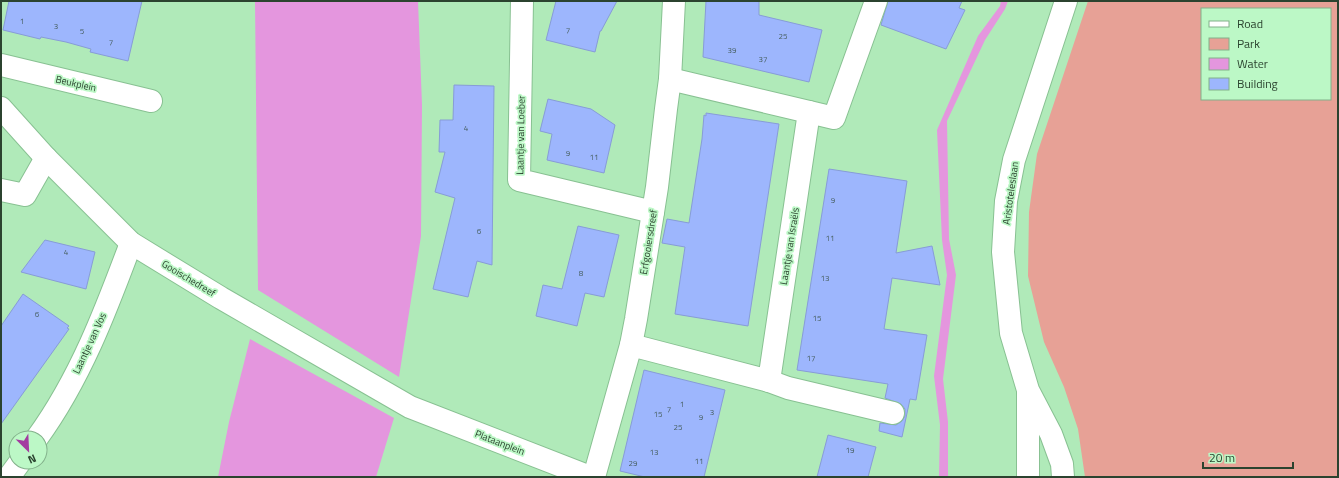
<svg xmlns="http://www.w3.org/2000/svg" width="1339" height="478" viewBox="0 0 1339 478" font-family="'Titillium Web',sans-serif">
<style>
.green{fill:#e7a196;fill-rule:evenodd}
.water{fill:#e496de}
.building{fill:#9db6fd;stroke:#879cd7}
.lines{fill:none;stroke-linecap:round;stroke-linejoin:round}
.pedestrian-casing{stroke:#88c192;stroke-width:24}
.minor-casing{stroke:#88c192;stroke-width:24}
.tertiary-casing{stroke:#88c192;stroke-width:24}
.pedestrian{stroke:#fff;stroke-width:22}
.minor{stroke:#fff;stroke-width:22}
.tertiary{stroke:#fff;stroke-width:22}
.labels{text-anchor:middle;stroke-width:3.5;stroke-linejoin:round;paint-order:stroke}
.number-label{font-size:8px;fill:#486062}
.street-label{font-size:10px;fill:#2b432f;stroke:#bcf8c6}
</style>
<rect width="100%" height="100%" fill="#b0eab9"/>
<!-- green -->
<path class="green" d="M 1088,1 L 1338,1 L 1338,477 L 1085,477 L 1078,429 L 1064,387 L 1044,342 L 1028,276 L 1029,212 L 1037,154 ZM 1202,9 L 1330,9 L 1330,99 L 1202,99 Z"/>
<!-- water -->
<g class="water">
<polygon points="255,1 418,1 422,105 421,236 399,377 258,290"/>
<polygon points="1001,1 1008,1 1005,9 985,40 947,121 949,239 956,275 943,379 948,422 948,477 939,477 940,425 934,376 947,275 942,240 937,130 978,36 1000,6"/>
<polygon points="250,339 394,418 376,477 218,477 229,422"/>
</g>
<!-- building -->
<g class="building">
<polygon points="9,1 142,1 128,61 90,52 91,49 66,42 41,37 40,39 3,30"/>
<polygon points="556,1 617,1 601,31 600,31 595,52 546,40"/>
<polygon points="706,1 759,1 759,15 822,30 809,82 703,57"/>
<polygon points="888,1 962,1 959,8 965,10 946,49 881,25"/>
<polygon points="454,85 494,86 492,265 477,261 468,297 433,289 455,198 435,192 445,152 439,152 440,120 453,120"/>
<polygon points="548,99 591,109 615,125 604,173 547,160 552,134 540,131"/>
<polygon points="706,113 779,124 748,326 675,314 685,247 662,243 667,219 689,223 702,139 704,115 706,116"/>
<polygon points="829,169 907,181 896,253 932,246 940,285 892,278 884,329 927,335 916,400 910,399 902,437 879,431 880,423 896,425 902,421 905,416 905,409 901,404 885,398 888,384 797,370"/>
<polygon points="578,226 619,235 604,297 585,293 577,326 536,316 543,285 562,289"/>
<polygon points="45,240 95,252 86,289 21,272"/>
<polygon points="23,294 69,326 67,328 69,329 1,424 1,326"/>
<polygon points="644,370 725,390 704,477 645,477 620,471"/>
<polygon points="828,435 876,447 868,477 817,477"/>
</g>
<g class="lines">
<!-- pedestrian casing -->
<g class="pedestrian-casing">
<polyline id="pedestrian" points="809,112 834,118 876,1"/>
</g>
<!-- minor casing -->
<g class="minor-casing">
<g id="minor">
<polyline points="522,1 519,180 653,212"/>
<polyline points="1,65 151,101"/>
<polyline points="1,108 46,158 131,243 221,298 410,407 590,477"/>
<polyline points="1,190 25,195 46,158"/>
<polyline points="631,345 769,381 809,112 670,79"/>
<polyline points="769,381 788,388 893,413"/>
<path d="M 37,438 C 80,379 106,310 131,243"/>
<polyline points="9,477 20,462"/>
<polyline points="594,477 631,345 636,319 657,187 666,109 670,79 674,1"/>
</g>
</g>
<!-- tertiary casing -->
<g class="tertiary-casing">
<g id="tertiary">
<polyline points="1028,477 1028,393"/>
<polyline points="1063,477 1062,464 1051,434 1028,390 1011,333 1003,252 1006,201 1014,160 1066,1"/>
</g>
</g>
<!-- pedestrian -->
<use href="#pedestrian" class="pedestrian"/>
<!-- minor -->
<use href="#minor" class="minor"/>
<!-- tertiary -->
<use href="#tertiary" class="tertiary"/>
</g>
<g class="labels">
<!-- number labels -->
<g class="number-label">
<text x="22" y="24">1</text>
<text x="56" y="29">3</text>
<text x="568" y="33">7</text>
<text x="82" y="34">5</text>
<text x="783" y="39">25</text>
<text x="111" y="45">7</text>
<text x="732" y="53">39</text>
<text x="763" y="62">37</text>
<text x="466" y="131">4</text>
<text x="568" y="156">9</text>
<text x="594" y="160">11</text>
<text x="833" y="203">9</text>
<text x="479" y="234">6</text>
<text x="830" y="241">11</text>
<text x="66" y="255">4</text>
<text x="581" y="276">8</text>
<text x="825" y="281">13</text>
<text x="37" y="317">6</text>
<text x="817" y="321">15</text>
<text x="811" y="361">17</text>
<text x="682" y="407">1</text>
<text x="669" y="412">7</text>
<text x="712" y="415">3</text>
<text x="658" y="417">15</text>
<text x="701" y="420">9</text>
<text x="678" y="430">25</text>
<text x="850" y="453">19</text>
<text x="654" y="455">13</text>
<text x="699" y="464">11</text>
<text x="633" y="466">29</text>
</g>
<!-- street labels -->
<g class="street-label">
<text transform="translate(76 83) rotate(13)" y="4">Beukplein</text>
<text transform="translate(520 135) rotate(-89)" y="4">Laantje van Loeber</text>
<text transform="translate(1010 193) rotate(-82)" y="4">Aristoteleslaan</text>
<text transform="translate(648 242) rotate(-81)" y="4">Erfgooiersdreef</text>
<text transform="translate(789 246) rotate(-81)" y="4">Laantje van Israëls</text>
<text transform="translate(189 278) rotate(31)" y="4">Gooischedreef</text>
<text transform="translate(89 343) rotate(-65)" y="4">Laantje van Vos</text>
<text transform="translate(500 442) rotate(21)" y="4">Plataanplein</text>
</g>
</g>
<!-- border -->
<rect width="1339" height="478" fill="none" stroke="#2b432f" stroke-width="4"/>
<!-- legend -->
<rect x="1201" y="8" width="130" height="92" fill="#bcf8c6" stroke="#82b08a"/>
<rect x="1209" y="21" width="20" height="6" fill="#ffffff" stroke="#82b08a"/>
<text x="1237" y="28" font-size="12" fill="#2b432f">Road</text>
<rect x="1209" y="38" width="20" height="12" fill="#e7a196" stroke="#82b08a"/>
<text x="1237" y="48" font-size="12" fill="#2b432f">Park</text>
<rect x="1209" y="58" width="20" height="12" fill="#e496de" stroke="#82b08a"/>
<text x="1237" y="68" font-size="12" fill="#2b432f">Water</text>
<rect x="1209" y="78" width="20" height="12" fill="#9db6fd" stroke="#82b08a"/>
<text x="1237" y="88" font-size="12" fill="#2b432f">Building</text>
<!-- north arrow -->
<g transform="translate(28 450) rotate(156)"><circle r="19" fill="#bcf8c6" stroke="#82b08a"/>
<path d="M0-3L7 15L0 10L-7 15Z" fill="#a33ca0"/>
<text y="-6" font-size="11" font-weight="bold" text-anchor="middle" fill="#2b432f">N</text>
</g>
<!-- scale -->
<path d="M1203 462v6h90v-6" fill="none" stroke="#2b432f" stroke-width="2"/>
<text x="1209" y="462" font-size="12" fill="#2b432f" stroke="#bcf8c6" stroke-width="3" paint-order="stroke">20 m</text>
</svg>
